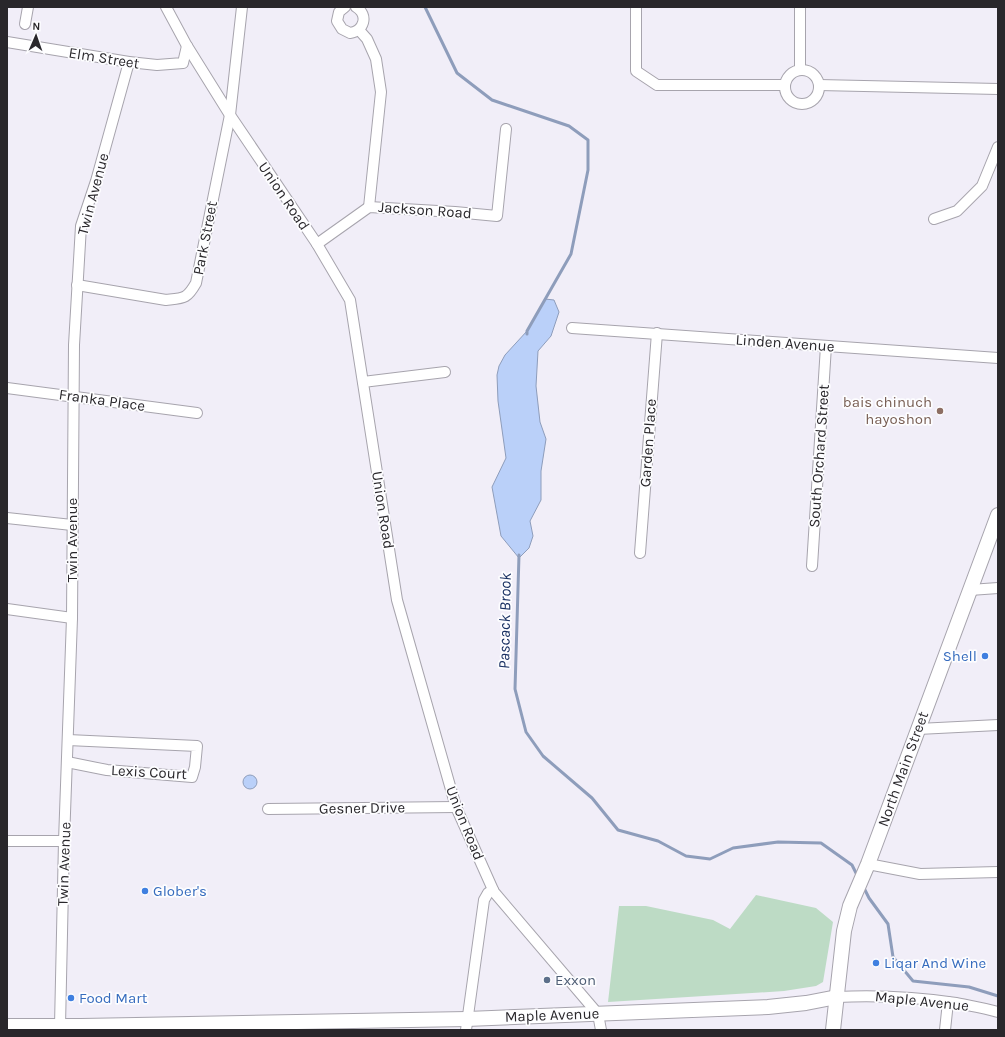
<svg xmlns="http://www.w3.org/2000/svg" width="1005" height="1037" viewBox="0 0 1005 1037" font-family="Karla,sans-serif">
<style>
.green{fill:#bddbc5}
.water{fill:#bad0f9;stroke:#8e9dbb}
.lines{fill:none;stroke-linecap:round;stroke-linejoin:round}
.stream{stroke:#8e9dbb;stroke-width:3}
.street-casing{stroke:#a7a4ad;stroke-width:12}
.secondary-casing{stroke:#a7a4ad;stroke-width:16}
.street{stroke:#fff;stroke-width:10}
.secondary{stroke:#fff;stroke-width:14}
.education-dot{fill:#8d6e63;stroke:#fdfdff;stroke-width:1.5}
.shop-dot{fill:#3f7fe0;stroke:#fdfdff;stroke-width:1.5}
.service-dot{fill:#5c6f8a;stroke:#fdfdff;stroke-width:1.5}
.labels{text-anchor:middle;stroke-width:3.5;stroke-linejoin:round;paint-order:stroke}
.street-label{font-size:15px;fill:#29272b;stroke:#fdfdff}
.education-label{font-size:15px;fill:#785e54;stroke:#fdfdff;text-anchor:end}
.shop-label{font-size:15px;fill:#366cbe;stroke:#fdfdff;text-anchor:start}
.service-label{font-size:15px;fill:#4e5e75;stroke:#fdfdff;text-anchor:start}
.water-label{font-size:16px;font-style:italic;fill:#1a3163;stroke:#fdfdff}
</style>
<rect width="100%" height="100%" fill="#f1eef8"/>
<!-- green -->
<polygon class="green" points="756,895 816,908 833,922 823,982 816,986 784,991 608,1002 619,906 646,906 713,920 730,929"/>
<!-- water -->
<g class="water">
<polygon points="545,299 554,300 559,312 551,336 538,351 536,386 540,422 546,439 541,471 541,500 530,521 533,536 529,548 519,558 501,536 492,487 506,458 498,401 497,375 499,366 505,355 527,331"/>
<circle cx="250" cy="782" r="7"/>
</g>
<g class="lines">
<!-- stream -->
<g class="stream">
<polyline points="425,7 457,73 492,100 569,126 588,140 588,170 571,254 527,331 527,334"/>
<polyline points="519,555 515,689 526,732 543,756 592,798 618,830 658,841 686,856 710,859 733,848 778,842 821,843 852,865 858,877"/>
<polyline points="863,886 869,898 888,924 893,957 913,981 969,987 998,996"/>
</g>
<!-- street casing -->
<g class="street-casing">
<g id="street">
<polyline points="166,7 187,46 230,115 317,244 350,300 397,600 456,807 494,892 598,1014 601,1030"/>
<path d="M 345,7 L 339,12 L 337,21 L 342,29 L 350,33 C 364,31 369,15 356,7"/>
<polyline points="636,7 636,71 657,85 784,85"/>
<polyline points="25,24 28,7"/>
<polyline points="359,30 367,39 376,59 381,92 369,207"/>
<polyline points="7,42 129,62 157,65 183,63 187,46"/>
<circle cx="802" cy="87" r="17"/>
<polyline points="800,70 800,7"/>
<polyline points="819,85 998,89"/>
<polyline points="934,219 957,211 982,186 998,147"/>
<polyline points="317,244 369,207 455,212 497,216 506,129"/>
<path d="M 77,285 L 166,300 C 184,298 187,299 196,283 L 230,115 L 242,7"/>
<polyline points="572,328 998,358"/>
<polyline points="363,382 445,372"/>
<polyline points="7,388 197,413"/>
<polyline points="7,518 72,525"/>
<polyline points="640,553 657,333"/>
<polyline points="812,566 826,346"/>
<polyline points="970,590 998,588"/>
<polyline points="7,609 72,618"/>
<polyline points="918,729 998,725"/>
<polyline points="67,762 107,770 192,777 195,767 197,746 68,740"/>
<polyline points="268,809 456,807"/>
<polyline points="7,841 64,841"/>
<polyline points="868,864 920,874 998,872"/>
<path d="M 837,997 C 877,995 916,997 956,1003 C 971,1006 984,1008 998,1012"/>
<polyline points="60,1026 64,841 72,618 74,345 81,226 96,181 129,62"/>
<polyline points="466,1030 484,900 488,893 493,890"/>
<polyline points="945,1030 948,1002"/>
</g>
</g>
<!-- secondary casing -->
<g class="secondary-casing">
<g id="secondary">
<polyline points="7,1026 81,1026 467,1019 768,1007 806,1003 837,997"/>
<polyline points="833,1030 844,931 850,906 868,864 998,515"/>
</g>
</g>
<!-- street -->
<use href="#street" class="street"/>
<!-- secondary -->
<use href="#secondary" class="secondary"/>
</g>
<!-- markers -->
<circle class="education-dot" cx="940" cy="411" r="4"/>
<g class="shop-dot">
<circle cx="985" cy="656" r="4"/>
<circle cx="145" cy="891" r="4"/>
<circle cx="876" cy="963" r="4"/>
<circle cx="71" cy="998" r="4"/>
</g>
<circle class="service-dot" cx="547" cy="980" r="4"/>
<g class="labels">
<!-- street labels -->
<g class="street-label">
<text transform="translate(104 58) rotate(9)" y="5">Elm Street</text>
<text transform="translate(93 194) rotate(-75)" y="5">Twin Avenue</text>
<text transform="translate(284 196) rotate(56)" y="5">Union Road</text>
<text transform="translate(425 210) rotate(4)" y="5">Jackson Road</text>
<text transform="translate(205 238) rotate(-79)" y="5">Park Street</text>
<text transform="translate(785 343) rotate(4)" y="5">Linden Avenue</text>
<text transform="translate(102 400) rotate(8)" y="5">Franka Place</text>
<text transform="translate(648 443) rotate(-86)" y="5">Garden Place</text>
<text transform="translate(819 456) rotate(-86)" y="5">South Orchard Street</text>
<text transform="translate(383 510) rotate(81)" y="5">Union Road</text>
<text transform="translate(72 540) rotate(-90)" y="5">Twin Avenue</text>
<text transform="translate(903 769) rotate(-70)" y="5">North Main Street</text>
<text transform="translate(149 772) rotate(3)" y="5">Lexis Court</text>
<text transform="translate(362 808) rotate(-1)" y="5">Gesner Drive</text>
<text transform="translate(465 823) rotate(68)" y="5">Union Road</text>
<text transform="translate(64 864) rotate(-88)" y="5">Twin Avenue</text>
<text transform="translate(922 1001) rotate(6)" y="5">Maple Avenue</text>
<text transform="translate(552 1015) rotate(-2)" y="5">Maple Avenue</text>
</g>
<!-- education labels -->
<g class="education-label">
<text x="932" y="407">bais chinuch<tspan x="932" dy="17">hayoshon</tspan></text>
</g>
<!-- shop labels -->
<g class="shop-label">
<text x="977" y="661" text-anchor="end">Shell</text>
<text x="153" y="896">Glober's</text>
<text x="884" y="968">Liqar And Wine</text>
<text x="79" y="1003">Food Mart</text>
</g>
<!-- service labels -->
<g class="service-label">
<text x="555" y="985">Exxon</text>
</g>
<!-- water labels -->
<g class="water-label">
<text transform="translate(504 621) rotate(-89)" y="6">Pascack Brook</text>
</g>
</g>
<!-- border -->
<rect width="1005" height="1037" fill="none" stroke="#29272b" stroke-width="16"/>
<!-- north arrow -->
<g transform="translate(36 36) rotate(2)" stroke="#fdfdff" stroke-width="3" paint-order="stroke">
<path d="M0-3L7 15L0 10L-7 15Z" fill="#29272b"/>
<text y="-6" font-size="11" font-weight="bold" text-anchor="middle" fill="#29272b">N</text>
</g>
</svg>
